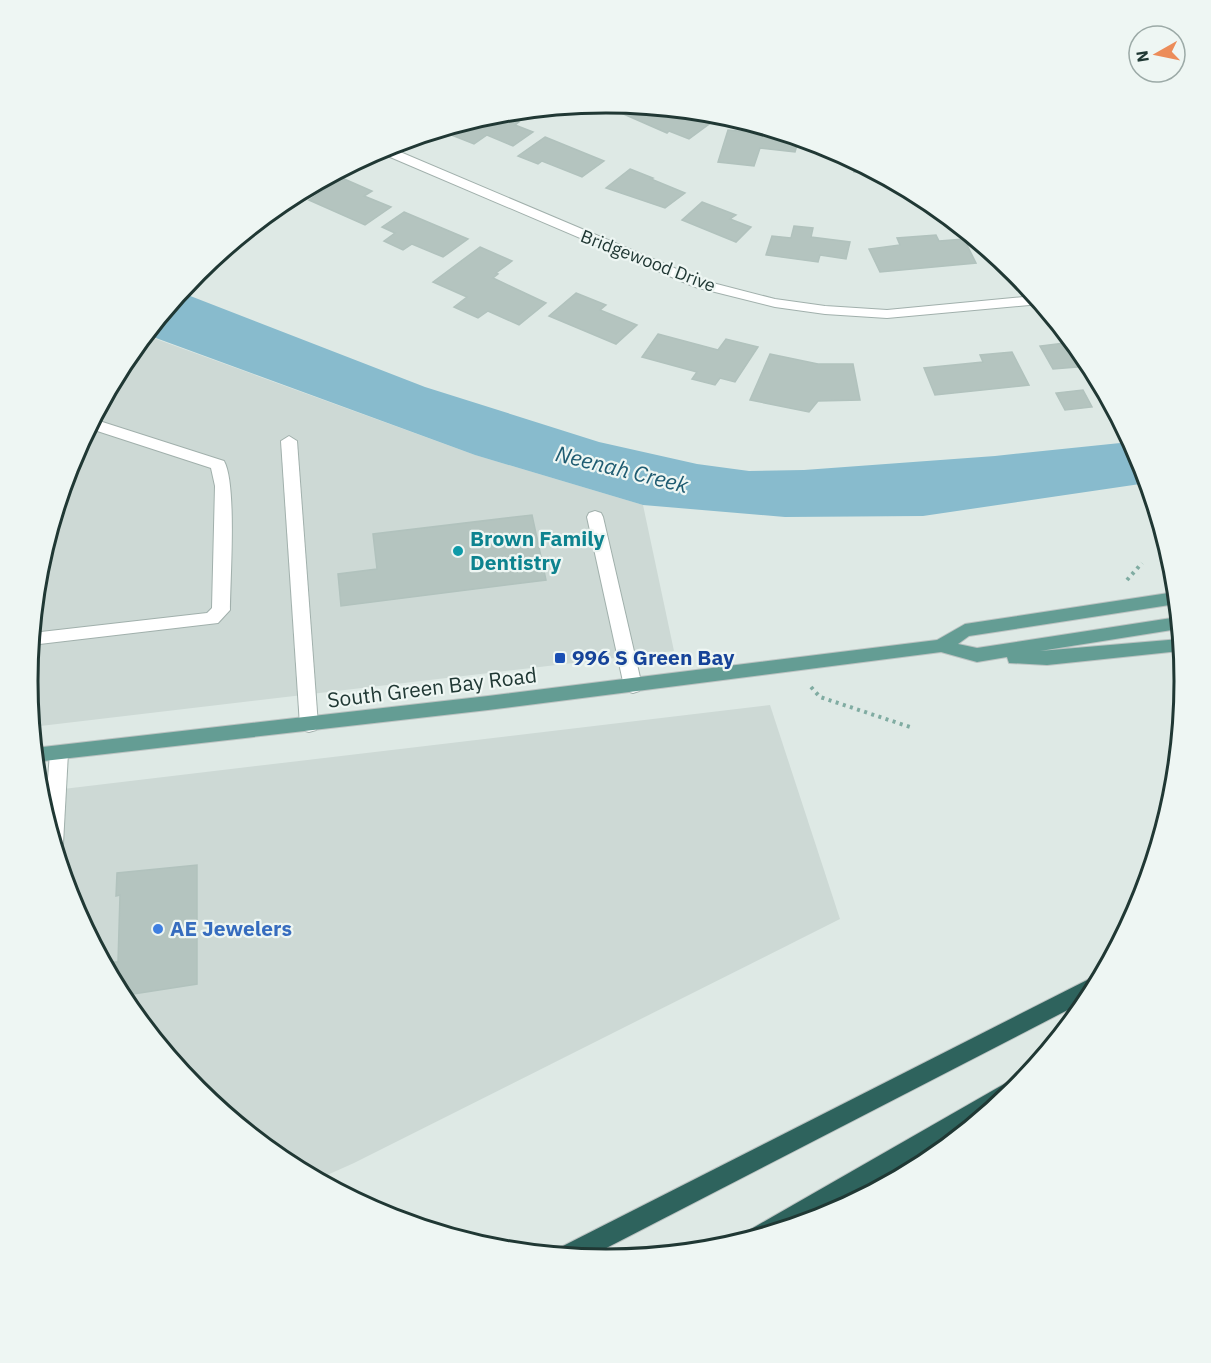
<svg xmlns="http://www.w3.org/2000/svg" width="1211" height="1363" viewBox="0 0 1211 1363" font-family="'IBM Plex Sans',sans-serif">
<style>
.built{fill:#cdd9d5}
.water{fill:#88bbcd}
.building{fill:#b4c4bf;stroke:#b1c2bd;stroke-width:1.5}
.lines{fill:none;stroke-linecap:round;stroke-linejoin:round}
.minor-casing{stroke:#a1b0ac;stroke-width:2}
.major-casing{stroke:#bcc3c2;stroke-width:2}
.highway-casing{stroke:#bcc3c2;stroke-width:2}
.path{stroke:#80aca2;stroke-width:4;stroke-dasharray:3 4.5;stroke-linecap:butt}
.minor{fill:#fff;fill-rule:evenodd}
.major{fill:#649d94;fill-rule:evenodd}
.highway{fill:#2e635d;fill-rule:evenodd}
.culture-dot{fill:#0f9aa8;stroke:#eef6f3;stroke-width:2}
.transit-dot{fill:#1a4fb4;stroke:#eef6f3;stroke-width:2}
.shop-dot{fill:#3f7fe0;stroke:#eef6f3;stroke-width:2}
.labels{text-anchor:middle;stroke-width:4.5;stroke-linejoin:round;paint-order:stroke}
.far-street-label{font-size:18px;fill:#203834;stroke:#eef6f3}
.culture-label{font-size:21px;font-weight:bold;fill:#0d838f;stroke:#eef6f3;text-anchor:start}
.transit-label{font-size:21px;font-weight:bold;fill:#164399;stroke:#eef6f3;text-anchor:start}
.street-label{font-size:21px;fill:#203834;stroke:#eef6f3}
.shop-label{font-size:21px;font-weight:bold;fill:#366cbe;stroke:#eef6f3;text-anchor:start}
.water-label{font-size:22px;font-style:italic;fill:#1e5b71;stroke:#eef6f3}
.rim{fill:none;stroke:#203834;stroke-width:3}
</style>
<rect width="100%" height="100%" fill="#dee9e5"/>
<!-- built -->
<g class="built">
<polygon points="145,335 475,455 643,505 674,651 32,727 27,681 38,568 71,460 125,360"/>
<polygon points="770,705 840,919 354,1163 316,1180 284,1162 196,1090 124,1003 71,903 38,792"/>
</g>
<!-- water -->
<polygon class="water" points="180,292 425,387 599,442 697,464 749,471 804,470 995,456 1130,442 1140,460 1147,483 923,516 785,517 643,505 475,455 145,334"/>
<!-- building -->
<g class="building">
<polygon points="616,104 683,111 712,122 689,139 669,131 667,133 610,108"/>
<polygon points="500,114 519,122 515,125 533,132 513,146 487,135 474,144 449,134 466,122 490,115 496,117"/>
<polygon points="728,130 793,137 799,138 795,152 760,148 754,166 718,162"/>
<polygon points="545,137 604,161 582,177 542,161 538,164 518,156"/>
<polygon points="850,160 872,171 854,172"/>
<polygon points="630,169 653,178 651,179 685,193 665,208 606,188"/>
<polygon points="342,178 372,191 364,196 391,207 365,225 309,200"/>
<polygon points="702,202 736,215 730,219 751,227 736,242 682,220"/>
<polygon points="404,212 468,239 443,257 412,244 403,250 384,241 395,233 382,227"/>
<polygon points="794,226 813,228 811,237 850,242 846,259 820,255 818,262 766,255 772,236 791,238"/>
<polygon points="936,235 939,241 964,239 976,263 880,272 869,249 900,245 897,238"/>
<polygon points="480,247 512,261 496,273 498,274 493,278 546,303 519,325 488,311 478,318 454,307 467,297 433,282"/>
<polygon points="576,293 606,305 600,310 637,325 616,344 549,316"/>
<polygon points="658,334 718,350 726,339 758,347 735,382 720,378 715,385 692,379 697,372 642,357"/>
<polygon points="1070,340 1089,366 1053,369 1040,346 1065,343 1063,341"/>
<polygon points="1012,352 1029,385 935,395 924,368 983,362 980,355"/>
<polygon points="770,354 818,364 853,364 860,400 818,401 809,412 750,400"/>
<polygon points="1083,390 1092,407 1065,410 1056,393"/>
<polygon points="532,515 546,580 341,606 338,574 377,569 373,534"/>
<polygon points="197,865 197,984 121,996 113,982 114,962 118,962 120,895 116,896 117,873"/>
</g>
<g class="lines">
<!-- minor casing -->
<g class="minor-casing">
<g id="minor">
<polygon points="386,146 705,281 775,299 825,306 887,310 1034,296 1040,304 887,318 825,314 775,307 695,287 376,151"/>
<path d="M 93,419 L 224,461 C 237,484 230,579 230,610 L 218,623 L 31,645 L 32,633 L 207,613 L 212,608 L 215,486 L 211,468 L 88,428 Z"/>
<polygon points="289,436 297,441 318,725 316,730 309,732 302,730 300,725 281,441"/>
<polygon points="595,511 601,513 603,517 642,686 639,691 633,693 627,691 624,686 587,517 589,513"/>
<polygon points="59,746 66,748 68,753 63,844 60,850 55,851 45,817 50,753 52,748"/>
</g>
</g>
<!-- major casing -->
<g class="major-casing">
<polygon id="major" points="1175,592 1176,604 969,636 958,644 977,648 1178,617 1178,629 1040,651 1180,639 1180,651 1047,665 1009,663 1007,657 977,662 941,652 488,710 35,762 34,748 488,696 937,640 965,624"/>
</g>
<!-- highway casing -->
<g class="highway-casing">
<g id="highway">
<polygon points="1097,975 1101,976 1089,999 587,1258 556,1255 559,1248"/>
<polygon points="1018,1076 1024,1079 1014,1091 977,1122 805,1223 749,1240 751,1229"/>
</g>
</g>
<!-- path -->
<g class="path">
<polyline points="1127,580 1142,563"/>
<polyline points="811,687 820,697 913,728"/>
</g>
<!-- minor -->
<use href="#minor" class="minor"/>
<!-- major -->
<use href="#major" class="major"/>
<!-- highway -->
<use href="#highway" class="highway"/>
</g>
<!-- markers -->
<circle class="culture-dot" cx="458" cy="551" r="6"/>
<rect class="transit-dot" x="554" y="652" width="12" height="12" rx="3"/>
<circle class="shop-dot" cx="158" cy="929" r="6"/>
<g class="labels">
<!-- far-street labels -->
<g class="far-street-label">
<text transform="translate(648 261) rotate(21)" y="6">Bridgewood Drive</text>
</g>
<!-- culture labels -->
<g class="culture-label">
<text x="470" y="546">Brown Family<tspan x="470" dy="24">Dentistry</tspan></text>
</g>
<!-- transit labels -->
<g class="transit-label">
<text x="572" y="665">996 S Green Bay</text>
</g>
<!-- street labels -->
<g class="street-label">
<text transform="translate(432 688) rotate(-7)" y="7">South Green Bay Road</text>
</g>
<!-- shop labels -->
<g class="shop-label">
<text x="170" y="936">AE Jewelers</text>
</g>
<!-- water labels -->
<g class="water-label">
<text transform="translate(622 469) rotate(14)" y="8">Neenah Creek</text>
</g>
</g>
<!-- crop -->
<path d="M0 0H1211V1363H0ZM38 681a568 568 0 1 1 1136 0a568 568 0 1 1-1136 0Z" fill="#eef6f3" fill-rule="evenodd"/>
<path class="rim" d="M38 681a568 568 0 1 1 1136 0a568 568 0 1 1-1136 0Z"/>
<!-- north arrow -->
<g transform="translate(1157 54) rotate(261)"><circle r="28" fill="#eef6f3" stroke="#9caaa7" stroke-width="1.5"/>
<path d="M0-4.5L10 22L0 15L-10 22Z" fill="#ec8c59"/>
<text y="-9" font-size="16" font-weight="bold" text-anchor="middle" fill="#203834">N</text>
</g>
</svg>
